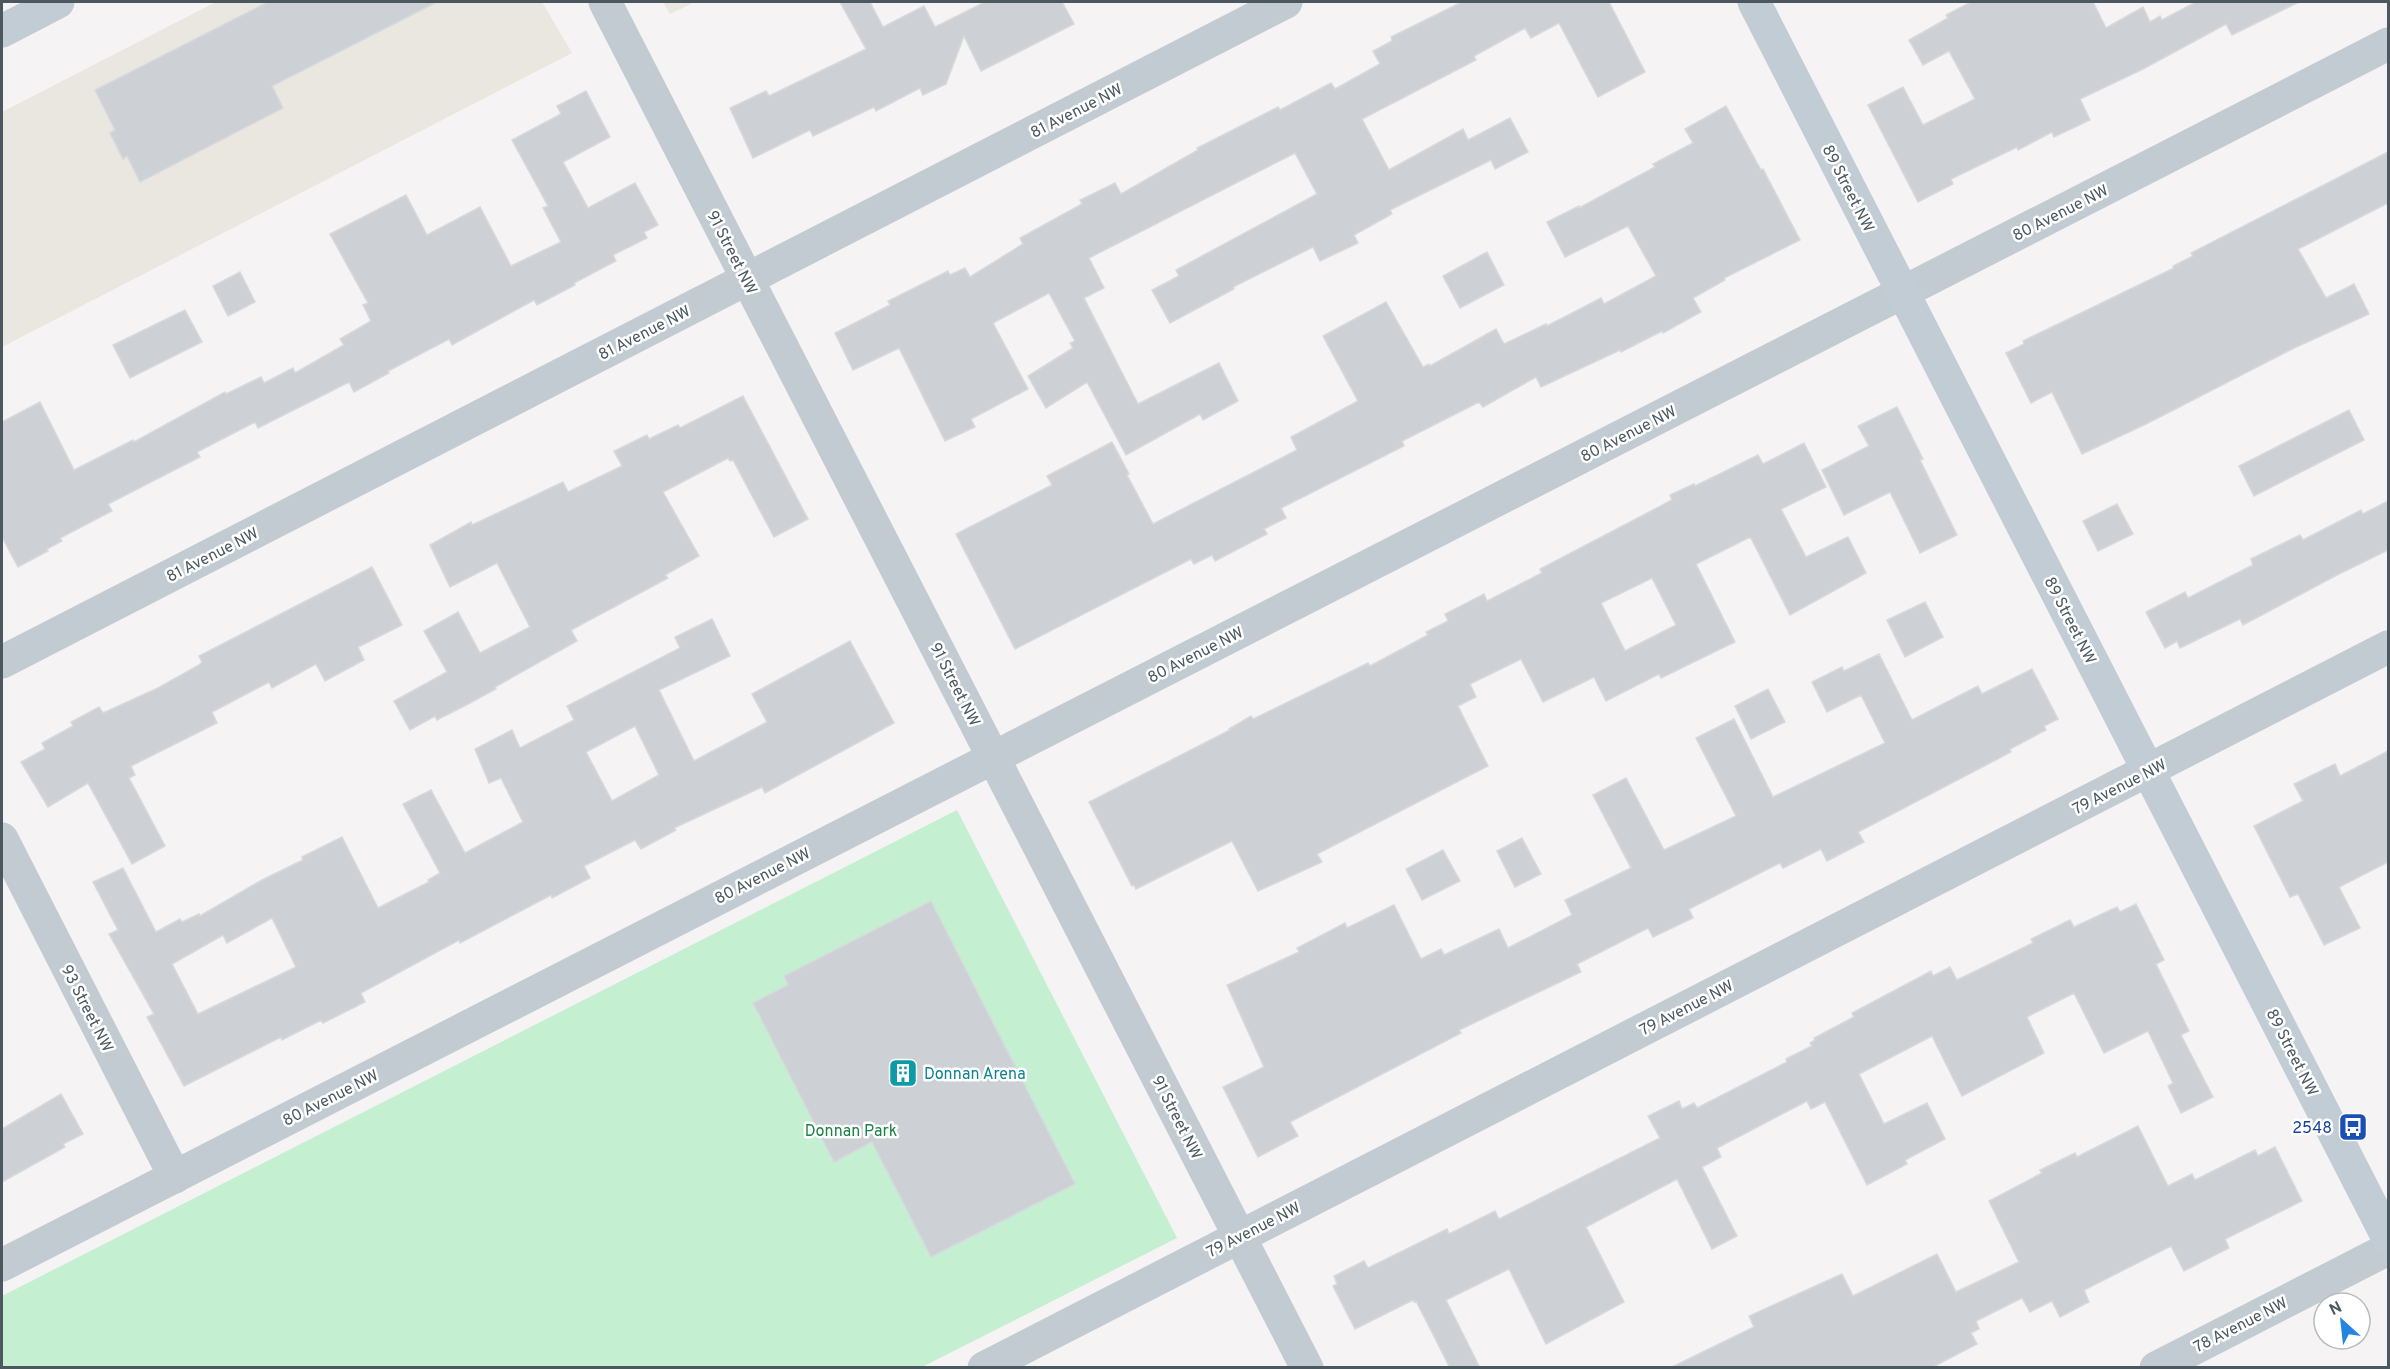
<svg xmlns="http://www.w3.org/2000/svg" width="2390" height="1369" viewBox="0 0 2390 1369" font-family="Overpass,sans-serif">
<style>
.commercial{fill:#eae7e1}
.green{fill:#c4efd1}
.building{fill:#cdd0d4;stroke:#d7d9dd;stroke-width:1.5;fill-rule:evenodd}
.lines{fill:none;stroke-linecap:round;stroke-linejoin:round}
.street{stroke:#c1cbd1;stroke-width:33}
.secondary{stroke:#c1ccd5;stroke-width:33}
.labels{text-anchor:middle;stroke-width:5;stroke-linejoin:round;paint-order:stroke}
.street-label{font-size:16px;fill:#4b5860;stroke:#fff}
.culture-label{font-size:16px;fill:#0d838f;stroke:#fff;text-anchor:start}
.transit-label{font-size:16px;fill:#164399;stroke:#fff;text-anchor:end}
.park-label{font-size:16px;fill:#1b8145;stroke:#fff}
</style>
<rect width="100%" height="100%" fill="#f5f3f3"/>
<!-- commercial -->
<g class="commercial">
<polygon points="216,2 542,2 572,53 2,347 2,112"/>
<polygon points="663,2 695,2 670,14"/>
</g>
<!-- green -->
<polygon class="green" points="957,810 1177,1238 922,1367 2,1368 2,1296"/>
<!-- building -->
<g class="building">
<polygon points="268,2 437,2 272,86 283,108 140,182 127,156 123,159 110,133 115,130 95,90"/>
<polygon points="840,2 870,2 883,27 924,6 935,27 985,2 1062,2 1074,24 981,71 964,36 946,84 923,95 920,88 876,111 874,107 813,136 810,130 753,158 730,108 766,91 769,96 866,49"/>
<polygon points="1462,2 1609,2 1645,72 1598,97 1559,23 1531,38 1525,28 1474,56 1476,60 1362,119 1389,170 1463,129 1468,140 1510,118 1528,152 1495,169 1491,160 1390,210 1392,214 1354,235 1358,243 1320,261 1313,247 1233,287 1234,289 1170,323 1152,290 1179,276 1176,270 1317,194 1295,153 1089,258 1104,288 1084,298 1138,404 1219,363 1238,401 1203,420 1200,414 1126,455 1087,382 1046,408 1028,376 1073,348 1070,343 1075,341 1049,293 993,323 1028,389 971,419 975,427 945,441 899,348 853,370 835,333 890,305 888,301 948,271 950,275 965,268 970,277 1023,244 1020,238 1082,204 1080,200 1115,183 1121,194 1198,150 1197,148 1278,107 1280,110 1331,83 1335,89 1380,64 1373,51 1392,41 1391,37"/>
<polygon points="1971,2 2093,2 2106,28 2143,7 2150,22 2160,16 2162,20 2196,2 2299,2 2232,35 2226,24 2143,69 2080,99 2090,120 2054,137 2052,132 2018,150 2017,147 1951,179 1953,184 1918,202 1868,105 1903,87 1923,125 1975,99 1949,51 1923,65 1909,40 1948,18 1946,15"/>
<polygon points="586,91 610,137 563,162 588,208 635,183 658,225 644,232 647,238 613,255 616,261 574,283 575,285 537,305 534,300 452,345 449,339 388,371 389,373 354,392 349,382 258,428 255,422 197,452 200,457 108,504 112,511 60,538 62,541 47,549 48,551 18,567 2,537 2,422 40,402 74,470 133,440 134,442 225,392 226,394 261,377 264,383 293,368 295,373 344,345 340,339 371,321 363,305 368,303 330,234 406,195 427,235 480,207 511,266 561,242 543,208 548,206 512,140 561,114 557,106"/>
<polygon points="1726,106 1761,170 1763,169 1800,240 1724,278 1725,280 1693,298 1701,312 1663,333 1662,331 1621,352 1620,350 1541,387 1536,377 1483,407 1480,403 1477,403 1402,441 1404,446 1281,508 1286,518 1264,529 1267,534 1215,561 1212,555 1194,564 1191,559 1015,649 956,534 1052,485 1047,476 1112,442 1129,474 1127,475 1153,524 1297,450 1291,437 1358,401 1323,336 1386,302 1423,367 1429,364 1430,366 1496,329 1504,344 1546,324 1547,326 1601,298 1604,304 1656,276 1628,226 1565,257 1547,222 1579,206 1579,208 1655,167 1653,164 1693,143 1685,129"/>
<polygon points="2388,152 2388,203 2298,249 2326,298 2354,284 2369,314 2292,349 2146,424 2082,454 2052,392 2031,403 2006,353 2024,344 2023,341 2174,268 2173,266 2193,256 2191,253"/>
<polygon points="1487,252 1504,285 1460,308 1443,276"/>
<polygon points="240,272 255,302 228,316 213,286"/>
<polygon points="185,310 202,342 130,378 113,345"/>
<polygon points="743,396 808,519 774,537 733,460 730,461 728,458 663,492 699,556 665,575 668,578 571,630 577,641 495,687 496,689 468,704 437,720 435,716 410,730 394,701 447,672 424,631 458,612 480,653 530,627 497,563 450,587 430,545 471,522 472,525 563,482 568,492 622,466 614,451 647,435 649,439 678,425 680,428"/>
<polygon points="1897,407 1923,459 1920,460 1957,535 1920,553 1890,492 1844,515 1822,470 1869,446 1858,426"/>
<polygon points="2349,410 2364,440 2254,496 2239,466"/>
<path d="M 1804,443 L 1826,487 L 1781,509 L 1806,557 L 1848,537 L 1866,573 L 1790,615 L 1751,538 L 1748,538 L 1696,564 L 1735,642 L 1661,678 L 1659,674 L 1606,701 L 1594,677 L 1543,702 L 1521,659 L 1470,684 L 1476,697 L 1458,706 L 1488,766 L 1317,854 L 1322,862 L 1258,891 L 1232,841 L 1136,889 L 1134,885 L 1132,886 L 1089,802 L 1230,730 L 1229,729 L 1251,716 L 1253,719 L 1368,663 L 1370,666 L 1428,635 L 1426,632 L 1448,621 L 1445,614 L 1484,594 L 1487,601 L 1542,573 L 1540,569 L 1672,500 L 1670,495 L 1694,484 L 1695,486 L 1758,455 L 1763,464 ZM 1652,578 L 1676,625 L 1625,651 L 1601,603 Z"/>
<polygon points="2388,501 2388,550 2337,575 2243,625 2240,619 2180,648 2177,641 2165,648 2146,612 2185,592 2188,598 2253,565 2251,559 2300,535 2303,540 2361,510 2363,514"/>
<polygon points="2117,504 2133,534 2098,551 2083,521"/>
<polygon points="372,567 402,625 358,647 364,660 325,681 316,664 272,688 269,682 212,712 217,723 131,766 135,775 129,778 165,846 132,864 88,783 48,807 21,762 45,749 42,743 73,726 71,722 99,707 103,713 158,688 199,665 202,662 199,656"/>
<polygon points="1925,602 1943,637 1905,657 1887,620"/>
<path d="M 712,619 L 730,656 L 659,690 L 694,761 L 767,722 L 752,694 L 850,641 L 894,723 L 765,793 L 762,787 L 674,828 L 676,830 L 641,849 L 635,840 L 584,866 L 590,878 L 552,898 L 551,895 L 460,943 L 459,940 L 361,993 L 365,1002 L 323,1023 L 321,1020 L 282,1040 L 281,1037 L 184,1086 L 147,1017 L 154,1014 L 109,934 L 118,930 L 93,882 L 123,868 L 156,932 L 180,919 L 182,922 L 199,914 L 200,916 L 262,880 L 303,860 L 302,857 L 342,837 L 378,908 L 429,882 L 428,880 L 440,873 L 403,804 L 431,790 L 465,853 L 523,822 L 501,778 L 489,783 L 475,749 L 512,730 L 520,748 L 574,720 L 567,706 L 680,648 L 675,637 ZM 635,726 L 659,775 L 612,801 L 586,752 ZM 272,918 L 296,967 L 198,1014 L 172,964 L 223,935 L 227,943 Z"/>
<polygon points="1879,654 1912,720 1978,686 1982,694 2032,669 2058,719 2044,726 2046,730 2010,749 2011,752 1858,832 1864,842 1827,861 1821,849 1783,868 1780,863 1689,909 1693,918 1653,937 1648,928 1577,964 1581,972 1459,1030 1461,1033 1290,1122 1298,1136 1258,1157 1223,1087 1264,1067 1227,985 1299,952 1297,948 1345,923 1347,928 1394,905 1421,959 1441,949 1444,955 1499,929 1508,948 1572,915 1565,900 1631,868 1593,795 1626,778 1664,850 1736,816 1696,738 1734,719 1773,797 1885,743 1861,695 1827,712 1812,682 1842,667 1844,671"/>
<polygon points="1768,689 1785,722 1751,739 1735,706"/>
<polygon points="2388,751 2388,862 2339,887 2360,928 2324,945 2298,894 2290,897 2254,826 2303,801 2294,784 2335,764 2340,776"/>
<polygon points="1522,838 1541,874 1515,887 1497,851"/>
<polygon points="1443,850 1460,881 1422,900 1406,869"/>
<polygon points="931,901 1075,1184 931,1257 872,1142 834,1162 753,1003 788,985 784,976"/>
<polygon points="2136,904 2164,960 2156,964 2189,1031 2181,1035 2213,1097 2181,1113 2168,1086 2173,1083 2148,1031 2104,1053 2074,993 2027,1017 2044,1053 1962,1096 1932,1036 1859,1074 1884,1124 1927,1103 1945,1139 1905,1160 1907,1164 1867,1185 1825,1102 1811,1109 1807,1101 1717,1148 1721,1157 1702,1167 1737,1236 1712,1249 1677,1179 1586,1227 1624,1302 1546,1344 1509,1269 1446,1300 1480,1368 1450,1368 1416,1301 1414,1302 1413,1300 1355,1329 1333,1286 1337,1284 1334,1276 1364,1261 1368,1268 1447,1229 1449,1234 1495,1211 1499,1219 1660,1138 1648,1116 1679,1101 1682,1109 1694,1103 1697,1108 1787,1062 1786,1059 1812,1046 1810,1043 1815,1040 1814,1038 1854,1017 1852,1013 1931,971 1933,976 1950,967 1957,980 2033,943 2031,939 2070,920 2074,927 2117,907 2120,912"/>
<polygon points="61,1094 83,1134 63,1144 65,1147 2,1182 2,1129"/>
<polygon points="2138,1126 2168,1186 2192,1174 2195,1180 2255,1150 2258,1156 2275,1147 2302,1201 2225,1239 2229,1248 2184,1271 2171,1246 2084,1290 2089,1302 2060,1317 2052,1301 2030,1312 2022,1298 1976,1321 1979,1329 1971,1333 1977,1344 1931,1368 1670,1368 1754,1327 1749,1316 1842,1274 1853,1296 1937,1254 1956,1292 2019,1262 1989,1201 2042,1173 2040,1170 2075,1153 2077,1157"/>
</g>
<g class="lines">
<!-- street -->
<g class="street">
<polyline points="605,2 1307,1368"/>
<polyline points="2,662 1286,2"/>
<polyline points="2,839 175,1177"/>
<polyline points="2,1265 2388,44"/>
<polyline points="984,1368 2388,647"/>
<polyline points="2156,1368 2388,1249"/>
</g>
<!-- secondary -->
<g class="secondary">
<polyline points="1754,2 2388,1238"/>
<polyline points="2,31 58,2"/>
</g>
</g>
<!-- icons -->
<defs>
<g id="building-square" transform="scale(1.5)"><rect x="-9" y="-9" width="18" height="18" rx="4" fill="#0f9aa8" stroke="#fff"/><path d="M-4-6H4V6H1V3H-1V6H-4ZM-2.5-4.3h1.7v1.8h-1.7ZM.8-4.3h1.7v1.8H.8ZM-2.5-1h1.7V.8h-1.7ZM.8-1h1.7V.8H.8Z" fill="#fff"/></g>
<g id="bus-square" transform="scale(1.5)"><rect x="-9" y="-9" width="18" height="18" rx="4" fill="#1a4fb4" stroke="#fff"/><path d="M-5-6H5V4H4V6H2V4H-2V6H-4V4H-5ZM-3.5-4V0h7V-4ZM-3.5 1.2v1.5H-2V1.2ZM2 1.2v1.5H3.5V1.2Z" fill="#fff"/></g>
</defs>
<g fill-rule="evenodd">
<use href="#building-square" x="903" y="1073"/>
<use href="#bus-square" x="2353" y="1127"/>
</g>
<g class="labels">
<!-- street labels -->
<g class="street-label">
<text transform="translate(1076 110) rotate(-27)" y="6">81 Avenue NW</text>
<text transform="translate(1849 188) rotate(63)" y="6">89 Street NW</text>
<text transform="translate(2060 212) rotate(-27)" y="6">80 Avenue NW</text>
<text transform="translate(733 252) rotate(63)" y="6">91 Street NW</text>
<text transform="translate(644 332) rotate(-27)" y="6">81 Avenue NW</text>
<text transform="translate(1628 433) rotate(-27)" y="6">80 Avenue NW</text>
<text transform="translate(212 554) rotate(-27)" y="6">81 Avenue NW</text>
<text transform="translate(2071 620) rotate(63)" y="6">89 Street NW</text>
<text transform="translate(1195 654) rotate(-27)" y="6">80 Avenue NW</text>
<text transform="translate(956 684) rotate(63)" y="6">91 Street NW</text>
<text transform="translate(2119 786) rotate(-27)" y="6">79 Avenue NW</text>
<text transform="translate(762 875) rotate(-27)" y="6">80 Avenue NW</text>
<text transform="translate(1686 1007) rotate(-27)" y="6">79 Avenue NW</text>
<text transform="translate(88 1008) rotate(63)" y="6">93 Street NW</text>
<text transform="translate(2293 1052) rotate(63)" y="6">89 Street NW</text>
<text transform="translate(330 1097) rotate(-27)" y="6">80 Avenue NW</text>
<text transform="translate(1178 1117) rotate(63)" y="6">91 Street NW</text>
<text transform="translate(1253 1229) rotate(-27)" y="6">79 Avenue NW</text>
<text transform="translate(2240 1324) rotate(-27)" y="6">78 Avenue NW</text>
</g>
<!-- culture labels -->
<g class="culture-label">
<text x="924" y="1079">Donnan Arena</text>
</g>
<!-- transit labels -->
<g class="transit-label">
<text x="2332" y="1133">2548</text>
</g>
<!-- park labels -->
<g class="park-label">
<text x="851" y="1136">Donnan Park</text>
</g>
</g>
<!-- border -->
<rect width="2390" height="1369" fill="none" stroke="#4b5860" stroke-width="6"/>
<!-- north arrow -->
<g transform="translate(2342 1321) rotate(333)"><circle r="28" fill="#ffffff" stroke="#b7bcbf" stroke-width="1.5"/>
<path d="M0-4.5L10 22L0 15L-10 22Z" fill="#2285e0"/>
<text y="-9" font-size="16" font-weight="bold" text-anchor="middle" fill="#4b5860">N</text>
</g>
</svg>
